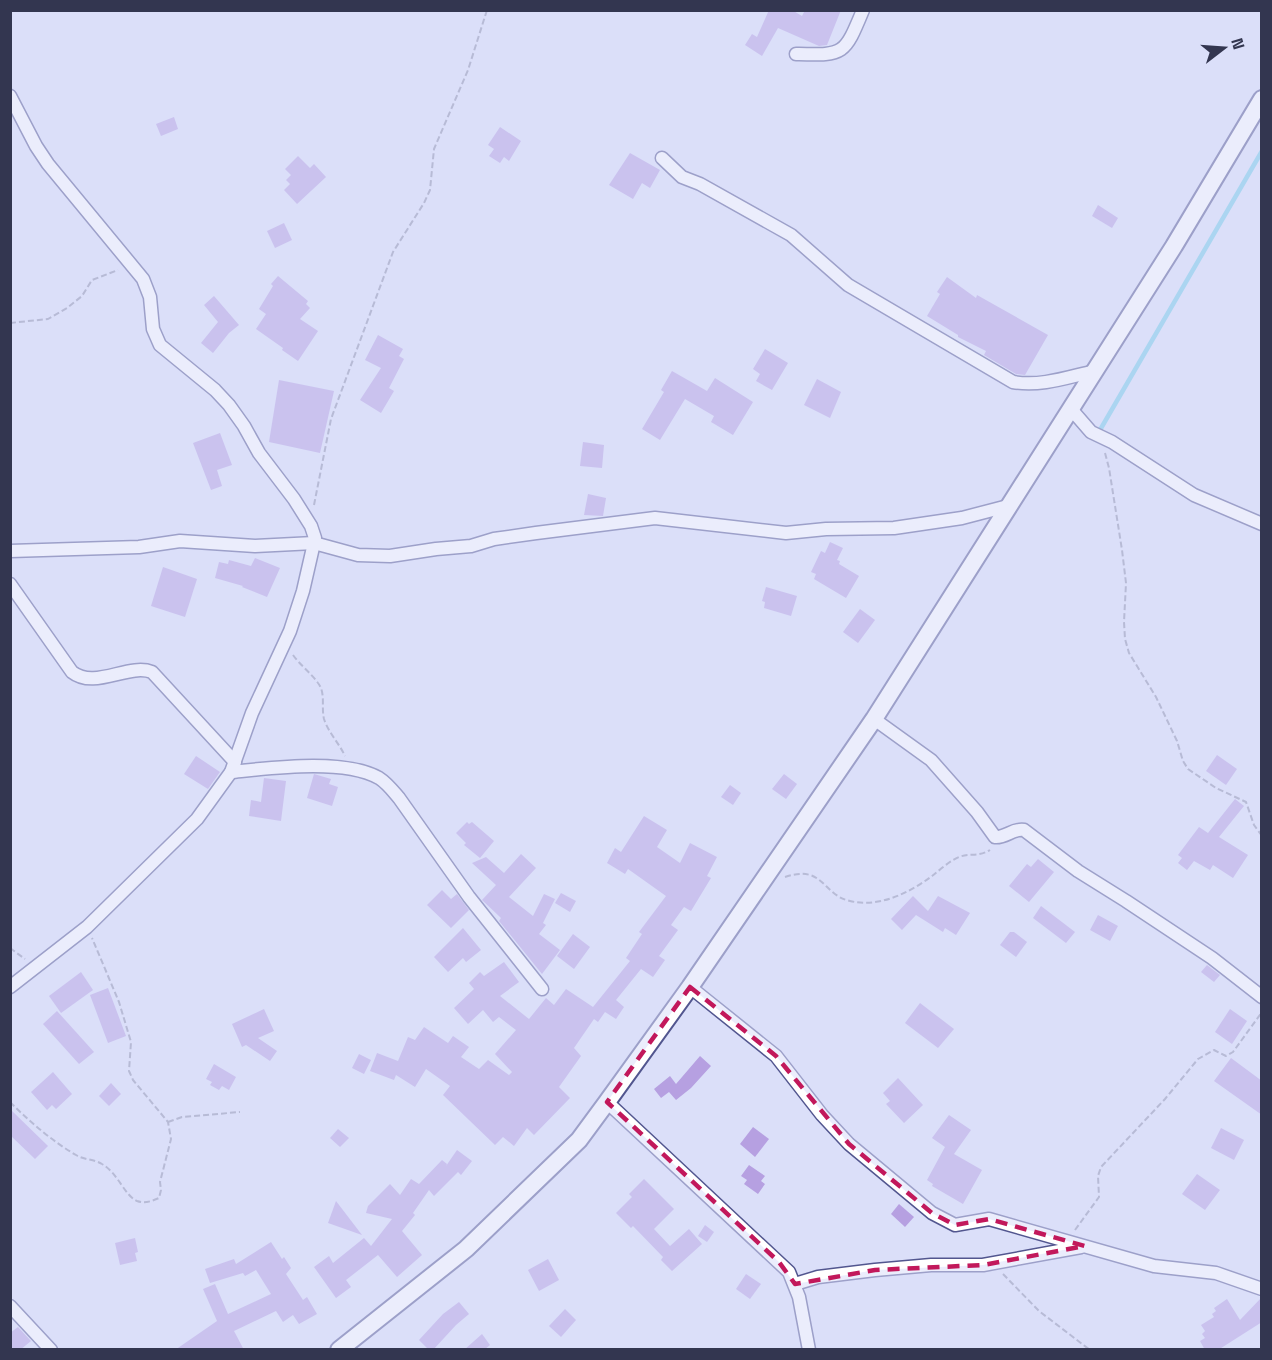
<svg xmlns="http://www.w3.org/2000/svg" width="1272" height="1360" viewBox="0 0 1272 1360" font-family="'Space Grotesk',sans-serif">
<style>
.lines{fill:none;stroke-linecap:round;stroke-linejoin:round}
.stream{stroke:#71cbe6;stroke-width:4.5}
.building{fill:#b6a0e1}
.minor-casing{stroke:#52568f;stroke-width:15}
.secondary-casing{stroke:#52568f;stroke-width:20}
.path{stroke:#8d90aa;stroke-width:2;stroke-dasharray:6 3;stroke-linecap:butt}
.minor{stroke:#fff;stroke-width:12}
.secondary{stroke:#fff;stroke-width:16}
.marked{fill:none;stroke:#c2185b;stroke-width:4.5;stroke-dasharray:12 8;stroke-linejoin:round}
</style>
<rect width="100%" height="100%" fill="#dbdff9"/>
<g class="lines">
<!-- stream -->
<polyline class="stream" points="1100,430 1262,151"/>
</g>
<!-- building -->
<g class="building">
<polygon points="769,10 792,10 802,16 805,10 841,10 827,45 819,46 778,28 762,56 745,45 752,34 757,37"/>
<polygon points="174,117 178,129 161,136 156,124"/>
<polygon points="500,127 521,141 509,161 504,157 500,163 489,156 494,149 488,145"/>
<polygon points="630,153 660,170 650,188 642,183 633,199 609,185"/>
<polygon points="298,156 310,168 314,164 326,177 297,204 284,190 290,184 286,180 291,175 285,169"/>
<polygon points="1098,205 1118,218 1112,228 1092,216"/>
<polygon points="284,223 292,240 275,248 267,231"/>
<polygon points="278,276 308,301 306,304 310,308 300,319 318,331 298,361 282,350 283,348 256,329 266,314 259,309 273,286 271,284"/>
<polygon points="947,277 976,298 977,295 1048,335 1025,375 1016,374 984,355 986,351 958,337 958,335 927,316 940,294 937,292"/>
<polygon points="214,296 239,325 229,333 213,353 201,343 218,322 204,305"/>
<polygon points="378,335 403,349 399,356 404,359 389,388 394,391 381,413 360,400 381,368 365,360"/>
<polygon points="765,349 788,363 772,390 756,381 760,374 753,369"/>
<polygon points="672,371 707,391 715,378 753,402 733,435 711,422 714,416 685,399 660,440 642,429 664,392 661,390"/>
<polygon points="817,379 841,392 830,418 804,405"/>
<polygon points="279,380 334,391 320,453 269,442"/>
<polygon points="220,433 232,465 217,470 222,486 211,490 193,443"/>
<polygon points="583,442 604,445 602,468 580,466"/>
<polygon points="588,494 606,498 603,516 584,515"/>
<polygon points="830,542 843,548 837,560 840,561 839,564 859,576 846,598 814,579 816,574 811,572 821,551 825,553"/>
<polygon points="255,558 280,568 267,597 242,587 243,586 215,578 219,562 228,564 229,560 251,566"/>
<polygon points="163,567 197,579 185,617 151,606"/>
<polygon points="766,587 797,596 791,616 764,608 765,602 762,601"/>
<polygon points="860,609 875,620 858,643 843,632"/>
<polygon points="1217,755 1237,769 1226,785 1206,771"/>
<polygon points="196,756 220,772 208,789 184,774"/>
<polygon points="314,774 331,779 329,784 338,787 332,806 307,798"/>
<polygon points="784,774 797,784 786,799 772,789"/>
<polygon points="264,778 286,781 281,821 249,816 251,800 261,802"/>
<polygon points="730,785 741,793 733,805 721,797"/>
<polygon points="1235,799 1244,806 1219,837 1248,855 1233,878 1213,865 1210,870 1194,861 1187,870 1178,863 1182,858 1178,855 1199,827 1208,833"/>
<polygon points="644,816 667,830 657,847 680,863 690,843 717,857 707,876 711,878 691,911 684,907 671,925 678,930 659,956 665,960 653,977 641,969 616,1000 624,1007 616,1019 605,1012 598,1022 594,1019 574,1048 581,1056 559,1087 570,1098 534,1135 527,1128 514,1146 503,1137 495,1145 443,1095 450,1086 426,1069 415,1087 396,1075 394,1080 370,1071 377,1053 398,1061 408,1037 415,1040 424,1027 448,1043 453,1036 469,1047 461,1057 479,1069 488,1060 509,1075 512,1072 495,1054 516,1030 499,1017 493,1022 483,1010 468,1024 454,1008 474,989 469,983 480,972 484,976 504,962 519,982 500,996 529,1019 546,998 554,1005 566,989 593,1007 630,961 626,958 642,934 639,932 666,896 628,869 625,874 607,863 615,848 621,852"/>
<polygon points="467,822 469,824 472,822 494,841 480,858 464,845 466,843 456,833"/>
<polygon points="521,854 536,868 509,897 533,916 544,894 555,899 543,923 546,925 539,934 560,950 542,974 499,921 501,918 482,900 496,885 472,863 486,857 504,873"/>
<polygon points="1038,859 1054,872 1029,902 1009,886 1027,864 1031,867"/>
<polygon points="442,890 451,899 457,894 469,910 451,928 427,905"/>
<polygon points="561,893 576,901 570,912 555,903"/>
<polygon points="913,896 928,911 938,896 970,913 956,935 945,928 943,932 916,915 902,930 891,919"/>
<polygon points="1041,906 1075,932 1066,943 1033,918"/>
<polygon points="1098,915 1118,926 1110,941 1090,930"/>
<polygon points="463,928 481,950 466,962 463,958 448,972 434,957"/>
<polygon points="1010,932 1014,932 1027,942 1016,957 1000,945"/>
<polygon points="573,934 590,947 574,969 557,956"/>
<polygon points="1207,965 1220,975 1214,982 1201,972"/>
<polygon points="81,972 93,990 61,1013 49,996"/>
<polygon points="108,988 126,1036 108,1043 90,995"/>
<polygon points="920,1003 954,1029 938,1048 905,1023"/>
<polygon points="264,1009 274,1031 258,1038 277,1051 270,1061 246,1045 242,1047 232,1024"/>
<polygon points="1230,1009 1247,1021 1232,1044 1215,1032"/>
<polygon points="57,1011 94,1052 79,1064 43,1024"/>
<polygon points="359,1054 371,1060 364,1074 352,1068"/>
<polygon points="700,1056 711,1066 691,1088 676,1100 669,1092 661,1098 654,1089 670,1076 676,1084"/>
<polygon points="1231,1058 1262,1081 1262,1115 1214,1081"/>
<polygon points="214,1064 236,1077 229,1090 222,1086 219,1090 210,1085 212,1082 206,1079"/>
<polygon points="53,1072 72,1094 56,1109 52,1105 47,1110 31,1092"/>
<polygon points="898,1078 923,1105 904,1123 886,1104 890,1101 883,1093"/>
<polygon points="111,1083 121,1094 109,1106 99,1096"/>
<polygon points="10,1109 48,1146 35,1159 10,1135"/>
<polygon points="949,1115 971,1130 954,1154 982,1170 963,1204 932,1186 933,1184 927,1180 945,1147 932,1138"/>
<polygon points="753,1127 769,1139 755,1157 740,1144"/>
<polygon points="1221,1128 1244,1140 1234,1160 1211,1148"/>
<polygon points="338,1129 349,1138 340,1147 330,1138"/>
<polygon points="457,1150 472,1161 461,1175 458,1172 434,1196 429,1190 413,1213 415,1215 402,1231 422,1255 397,1277 378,1255 346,1280 351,1287 336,1298 314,1267 329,1256 333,1263 364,1238 371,1246 392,1219 366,1213 368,1206 390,1184 400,1195 411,1179 419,1184 442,1160 447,1164 446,1166"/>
<polygon points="749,1165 765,1176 761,1181 765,1184 758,1194 744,1184 747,1180 741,1176"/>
<polygon points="1197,1174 1220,1190 1205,1210 1182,1194"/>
<polygon points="644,1179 674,1209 654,1229 670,1246 689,1229 702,1244 672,1271 661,1260 663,1257 633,1226 631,1228 616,1213 632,1197 629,1194"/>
<polygon points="336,1201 362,1235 328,1223"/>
<polygon points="899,1204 914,1217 905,1227 891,1214"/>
<polygon points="705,1225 714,1232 707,1242 698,1236"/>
<polygon points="135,1238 138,1252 135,1253 137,1261 120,1265 115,1243"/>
<polygon points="271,1242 282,1259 284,1257 291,1268 286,1274 303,1300 307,1297 317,1314 299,1324 293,1315 283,1322 276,1311 234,1331 244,1350 175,1350 217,1321 203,1289 215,1284 228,1314 271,1294 256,1270 245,1276 243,1273 210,1283 205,1269 234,1259 236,1264"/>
<polygon points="548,1259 559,1280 539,1291 528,1270"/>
<polygon points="746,1274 761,1284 750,1299 736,1289"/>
<polygon points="1262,1297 1262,1322 1218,1350 1205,1350 1200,1341 1205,1338 1202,1334 1205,1331 1201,1325 1214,1317 1212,1314 1216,1311 1214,1308 1227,1299 1240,1320"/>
<polygon points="459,1302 469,1314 456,1325 433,1350 429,1350 419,1340 443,1314"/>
<polygon points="565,1309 576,1320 561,1337 549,1326"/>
<polygon points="18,1327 31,1341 20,1350 10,1350 10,1333"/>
<polygon points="482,1334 490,1345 484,1350 464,1350"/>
</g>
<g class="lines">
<!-- minor casing -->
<g class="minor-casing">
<g id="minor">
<path d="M 796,54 C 844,55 844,56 863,10"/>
<polyline points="10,96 36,146 48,164 143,279 150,297 153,329 160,345 215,390 229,405 244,426 259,453 294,499 311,526 315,538 314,543 303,591 290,631 252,713 231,772 197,819 87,927 10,987"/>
<path d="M 662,158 L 682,177 L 700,184 L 791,235 L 848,285 L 1013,382 C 1041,387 1068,377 1095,371"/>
<polyline points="1071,409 1091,432 1112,442 1194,495 1262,524"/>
<polyline points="10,551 139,547 180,541 255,546 314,543 358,555 390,556 436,549 471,546 494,539 536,533 655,518 786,533 826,529 894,528 962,518 1008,506"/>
<path d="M 10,584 L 72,672 C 95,690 128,663 152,672 L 235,762"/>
<path d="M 874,719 L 931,760 L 977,812 L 995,837 C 1006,838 1013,828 1024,830 L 1078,871 L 1126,901 L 1212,958 L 1262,997"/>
<path d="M 231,772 C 270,768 344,758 379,778 C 387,783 393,791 399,798 L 469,897 L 542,989"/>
<polyline points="690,987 776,1056 822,1115 849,1144 932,1213 955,1225 989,1219 1154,1266 1216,1273 1262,1289"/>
<polyline points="607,1102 789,1272 799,1297 809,1350"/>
<polyline points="795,1284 818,1277 875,1270 931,1265 983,1265 1081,1247"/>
<polyline points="10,1306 51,1350"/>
</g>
</g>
<!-- secondary casing -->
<g class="secondary-casing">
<polyline id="secondary" points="339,1350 466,1249 579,1140 607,1102 690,987 874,719 1174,246 1262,99"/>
</g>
<!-- path -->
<g class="path">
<polyline points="10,323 48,319 67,308 82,296 92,280 118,270"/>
<polyline points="1105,453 1109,468 1122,550 1126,583 1124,622 1125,639 1129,653 1156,697 1177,741 1183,761 1188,769 1216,788 1246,802 1254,825 1262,836"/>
<polyline points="314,505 331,419 393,252 424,203 430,190 434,149 468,70 487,10"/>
<path d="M 293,655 C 300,665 311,673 318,683 C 326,693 321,707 324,719 C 328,732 339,743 345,756"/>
<path d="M 785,877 C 824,864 822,895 850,901 C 879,908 909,893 932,876 C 940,870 949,861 959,857 C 969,853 979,857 990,850"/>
<polyline points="10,948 25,959"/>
<path d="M 10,1102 C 30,1122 52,1141 76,1155 C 84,1160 94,1159 102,1164 C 118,1173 124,1195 137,1201 C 145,1204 152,1201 159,1198 L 161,1190 L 160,1182 L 171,1139 L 168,1122 L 133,1080 L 129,1071 L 131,1042 L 119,1002 L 92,938"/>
<polyline points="168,1122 182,1117 240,1112"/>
<polyline points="1075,1230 1099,1197 1098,1176 1101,1167 1165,1099 1198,1059 1214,1050 1226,1056 1233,1052 1262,1012"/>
<polyline points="1003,1274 1039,1311 1090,1350"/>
</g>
<!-- minor -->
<use href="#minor" class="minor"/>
<!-- secondary -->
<use href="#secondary" class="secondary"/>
</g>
<!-- marked area -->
<path d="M0 0H1272V1360H0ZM 690,987 L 776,1056 L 849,1144 L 932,1213 L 955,1225 L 989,1219 L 1085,1246 L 983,1265 L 875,1270 L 795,1284 L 779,1262 L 607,1102 Z" fill="#dbdff9" fill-opacity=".55" fill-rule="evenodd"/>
<path class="marked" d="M 690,987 L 776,1056 L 849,1144 L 932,1213 L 955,1225 L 989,1219 L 1085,1246 L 983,1265 L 875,1270 L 795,1284 L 779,1262 L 607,1102 Z"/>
<!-- border -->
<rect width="1272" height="1360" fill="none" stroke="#333650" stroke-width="24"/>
<!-- north arrow -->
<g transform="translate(1224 48) rotate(73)" stroke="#dbdff9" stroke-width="4.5" paint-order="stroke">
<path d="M0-4.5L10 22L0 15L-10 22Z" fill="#333650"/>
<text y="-9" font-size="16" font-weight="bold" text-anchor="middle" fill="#333650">N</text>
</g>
</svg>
